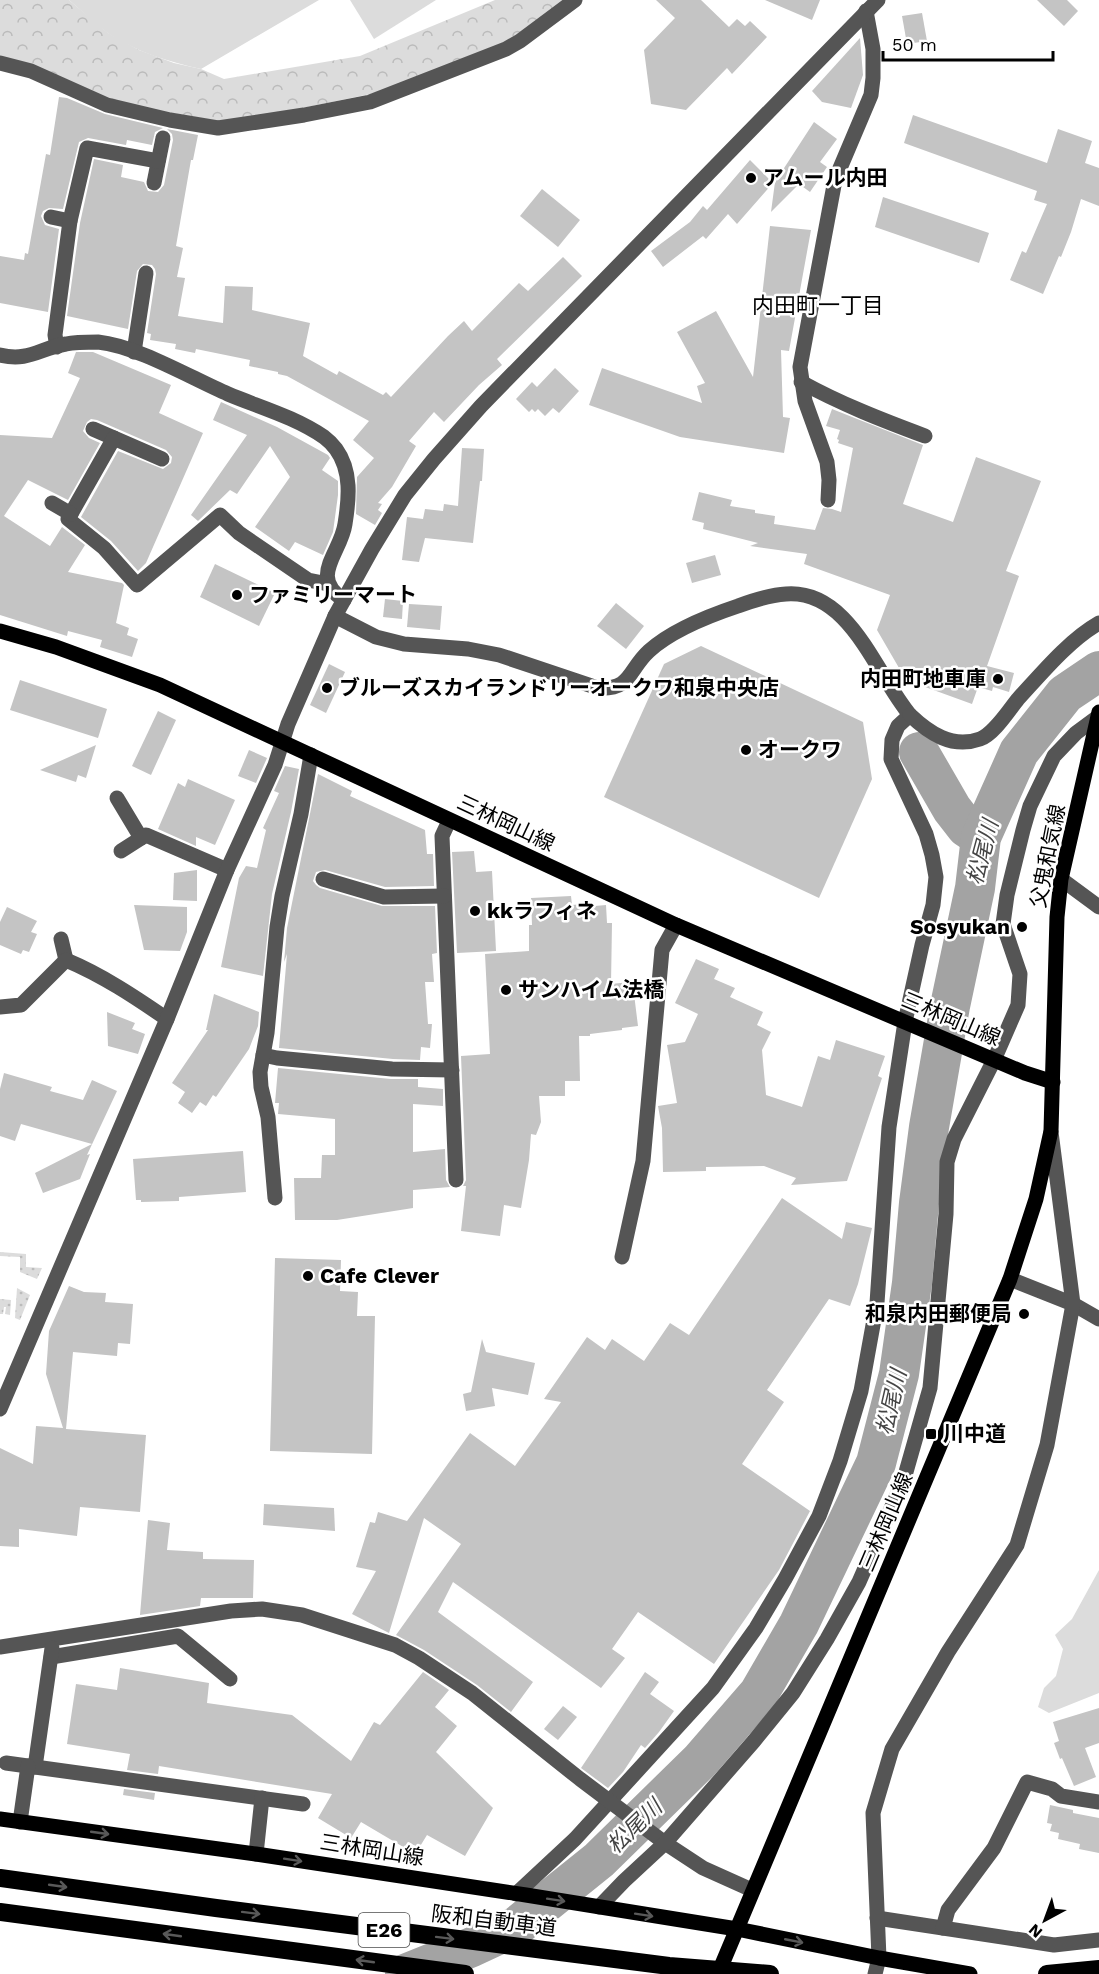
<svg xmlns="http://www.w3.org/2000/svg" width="1099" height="1974" viewBox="0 0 1099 1974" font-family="'Work Sans','Noto Sans JP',sans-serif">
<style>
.green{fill:#dcdcdc}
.forest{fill:url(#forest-crowns)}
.garden{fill:url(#garden-dots)}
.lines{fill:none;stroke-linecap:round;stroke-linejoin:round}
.river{stroke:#a3a3a3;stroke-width:40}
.building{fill:#c4c4c4}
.minor{stroke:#555;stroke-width:15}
.major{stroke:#000;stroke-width:15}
.highway{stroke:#000;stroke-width:18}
.oneway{stroke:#595959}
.poi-dot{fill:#000;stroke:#fff;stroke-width:2}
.labels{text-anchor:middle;stroke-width:5;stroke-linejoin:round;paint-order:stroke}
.shield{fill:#fff;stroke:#4c4c4c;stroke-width:1.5}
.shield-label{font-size:20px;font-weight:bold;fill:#000}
.poi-label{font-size:21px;font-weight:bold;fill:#000;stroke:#fff;text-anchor:start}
.street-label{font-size:21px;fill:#000;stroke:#fff}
.neighbourhood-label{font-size:22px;fill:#000;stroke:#fff}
.water-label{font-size:22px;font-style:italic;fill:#444;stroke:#fff}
</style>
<defs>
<pattern id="forest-crowns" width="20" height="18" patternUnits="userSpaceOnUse" patternTransform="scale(1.5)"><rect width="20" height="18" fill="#dcdcdc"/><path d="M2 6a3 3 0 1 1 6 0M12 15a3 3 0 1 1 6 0" fill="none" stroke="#bbb"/></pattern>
<pattern id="garden-dots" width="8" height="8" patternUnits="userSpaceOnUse" patternTransform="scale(1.5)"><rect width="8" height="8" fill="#dcdcdc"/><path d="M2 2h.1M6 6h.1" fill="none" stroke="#bbb" stroke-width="1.8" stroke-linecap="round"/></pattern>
</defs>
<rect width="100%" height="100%" fill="#fff"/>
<!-- green -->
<g class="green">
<path d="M 69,0 L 319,0 L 201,69 C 169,62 137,52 109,34 C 95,24 82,11 69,0 Z"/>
<polygon points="350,0 436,0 374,39"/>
<polygon points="1099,1570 1099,1693 1049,1713 1038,1707 1044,1688 1056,1676 1063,1649 1055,1635 1072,1619"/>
</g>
<!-- forest -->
<polygon class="forest" points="0,0 69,0 108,33 139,50 174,63 201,69 224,79 360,56 495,0 566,0 500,47 385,91 230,123 125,105 0,57"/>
<!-- garden -->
<g class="garden">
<polygon points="0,1252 26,1254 26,1267 42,1268 37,1279 20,1272 20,1257 0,1256"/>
<polygon points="17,1288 30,1295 20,1320 15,1318"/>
<polygon points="0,1299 11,1300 10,1315 5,1314 6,1307 4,1307 3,1314 0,1314"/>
</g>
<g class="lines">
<!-- river -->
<g class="river">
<polyline points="919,752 952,809 966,827 981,837"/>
<polyline points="405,1974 472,1947 517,1926 599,1860 700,1761 759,1693 799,1624 876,1463 899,1374 912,1283 919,1203 929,1127 950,1006 975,888 981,837 1019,752 1065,694 1099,671"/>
</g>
</g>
<!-- building -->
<g class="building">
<polygon points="656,0 701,0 729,27 737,19 745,26 750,21 767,37 732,74 727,68 686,110 651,104 644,50 675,18"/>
<polygon points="765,0 820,0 812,20"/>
<polygon points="1037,0 1067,0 1078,11 1064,26"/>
<polygon points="922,13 927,41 907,44 902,16"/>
<polygon points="860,38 863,75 851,108 822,102 812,91"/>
<polygon points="59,97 67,98 105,114 163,128 155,132 152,145 127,140 126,145 88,138 79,142 63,209 49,208 43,211 41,216 45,225 59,229 48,312 0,303 0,256 24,260 25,253 28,254 46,154 50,155"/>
<polygon points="913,115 1047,163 1058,129 1092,141 1085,163 1099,168 1099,206 1081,199 1071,232 1061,257 1059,256 1043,294 1010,280 1022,251 1026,253 1047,204 1034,200 1037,191 904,143"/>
<polygon points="814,122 837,139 820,162 827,167 810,192 799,184 771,212 775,182"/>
<polygon points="167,129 198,135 193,160 191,160 176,246 183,248 177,277 185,278 178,316 223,323 225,286 253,287 252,310 310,323 303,356 337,375 339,371 383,395 386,392 391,397 448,336 464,321 472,331 519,283 528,291 563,257 582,276 497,359 502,365 479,385 444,422 434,412 409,441 416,446 392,487 378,503 382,504 378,510 382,513 375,525 356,514 357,477 374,458 353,440 369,421 287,376 278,374 278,372 249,366 250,360 196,349 195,353 175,349 176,344 150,340 151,334 147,333 156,274 155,269 152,265 143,264 137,271 128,329 67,316 80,223 94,159 123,165 121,177 144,182 148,191 158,192 164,185 173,140 172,134"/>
<polygon points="750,160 773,183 737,224 728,214 706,239 703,236 663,267 651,251 690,222 703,206 707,210"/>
<polygon points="542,189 580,220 558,247 520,216"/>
<polygon points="883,197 989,233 979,263 875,227"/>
<polygon points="770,226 811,230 789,351 781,350 783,417 790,418 784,453 680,437 589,405 602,368 702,403 697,386 705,383 677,332 716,311 753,377"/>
<polygon points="76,352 93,352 171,385 159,413 203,433 146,563 138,571 111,541 81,517 118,451 163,469 171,463 172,457 166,450 97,420 91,419 87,422 83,431 89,438 100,443 68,500 28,480 4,516 50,546 62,527 85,545 68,572 122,583 124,585 116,623 129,628 127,635 138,639 132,657 100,647 102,640 68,631 67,636 0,615 0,435 52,438 80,378 68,373"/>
<polygon points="555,368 579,391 559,413 553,408 545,416 538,409 535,412 532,409 529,412 516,399 532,382 537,387"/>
<polygon points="221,402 277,427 328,455 330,458 322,470 338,481 338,495 333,532 323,555 295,542 289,551 255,527 290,477 270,446 237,494 230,490 198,521 191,515 247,435 213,420"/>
<polygon points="832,409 923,445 903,504 953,522 976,457 1041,481 1006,571 1019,576 987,666 1014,673 1009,692 993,687 992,691 978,687 972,704 906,680 877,630 890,595 804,564 807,554 750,546 758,543 703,529 704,523 692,520 699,492 732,500 730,506 755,510 755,513 775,516 774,524 815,530 823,508 832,509 841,512 853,448 838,443 839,440 837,439 840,430 826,426"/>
<polygon points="462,448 484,449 482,481 480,481 473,543 425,538 419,562 402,560 407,517 423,519 425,509 443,511 444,504 458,506"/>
<polygon points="715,555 721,575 692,583 686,563"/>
<polygon points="215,564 275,593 259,626 200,597"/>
<polygon points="385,599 403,601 402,619 383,617"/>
<polygon points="616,603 644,626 626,649 597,626"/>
<polygon points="409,604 442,606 440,630 407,627"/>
<polygon points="701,646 863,722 872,779 819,898 604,797 664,664"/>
<polygon points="329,664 345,672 326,713 310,705"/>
<polygon points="20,680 107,709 98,738 10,710"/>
<polygon points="158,711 176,720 151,775 132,766"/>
<polygon points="96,745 86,778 78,775 76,782 40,770"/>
<polygon points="249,750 267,758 256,783 238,776"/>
<polygon points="285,766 299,769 291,812 272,894 263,976 221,967 239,878 246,866 257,868 266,830 263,828 279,793 274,791"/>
<polygon points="318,774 352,791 350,796 425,830 427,854 433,854 434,886 385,887 325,870 316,872 313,881 316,885 320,888 382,906 435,906 437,953 432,954 434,982 425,982 428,1024 432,1024 430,1048 421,1047 420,1060 393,1059 279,1048 287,954 284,962 287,928"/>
<polygon points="188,779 235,800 215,845 196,837 196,846 158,829 178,783 185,787"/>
<polygon points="474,851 476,872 492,871 496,951 457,953 452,852"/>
<polygon points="197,870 197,901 173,900 174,873"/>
<polygon points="571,896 572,905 595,903 595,906 606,905 607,923 612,923 611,984 630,982 631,987 633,986 638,1026 622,1028 622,1030 590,1034 590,1036 579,1036 580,1081 565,1081 565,1096 539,1096 541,1122 536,1135 531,1134 529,1160 521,1208 504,1205 500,1236 461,1231 466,1186 463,1186 466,1180 461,1056 490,1054 485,954 529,951 529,925 532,925 531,898"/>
<polygon points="134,905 187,907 187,932 180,951 144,950"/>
<polygon points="7,907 37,921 31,932 37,934 29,952 23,950 21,954 0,945 0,922"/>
<polygon points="696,959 719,969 714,979 735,988 730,997 763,1012 757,1025 771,1032 762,1050 766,1095 802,1107 818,1056 830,1060 836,1040 885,1056 878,1076 882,1078 847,1181 791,1185 796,1178 764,1166 706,1167 706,1171 663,1172 662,1128 658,1106 677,1103 667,1045 685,1042 698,1014 675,1003"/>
<polygon points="214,994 259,1012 258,1026 249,1049 216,1097 213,1095 206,1106 200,1102 192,1113 178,1103 185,1092 172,1083 208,1030 206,1030"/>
<polygon points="107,1012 135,1023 132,1029 145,1034 138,1054 108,1046"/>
<polygon points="278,1068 391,1079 418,1079 418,1087 443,1089 443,1106 413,1104 413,1152 445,1149 446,1180 450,1187 413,1190 413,1208 337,1220 295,1220 294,1178 321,1178 322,1155 335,1155 335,1119 278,1114 279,1103 275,1103"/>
<polygon points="4,1073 52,1087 50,1091 83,1100 92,1080 117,1091 87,1155 90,1154 80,1179 43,1193 35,1173 92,1144 21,1124 15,1141 0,1136 0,1089"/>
<polygon points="243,1151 246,1192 179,1197 179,1201 141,1202 141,1200 136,1200 133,1159"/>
<polygon points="782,1198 842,1239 846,1222 872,1228 858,1284 850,1306 829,1299 767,1390 784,1402 742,1464 810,1511 779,1570 714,1664 638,1612 612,1649 625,1658 601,1688 453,1582 438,1612 533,1682 511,1712 477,1685 424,1650 396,1635 461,1544 424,1518 389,1633 352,1614 376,1571 356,1567 370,1522 375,1523 378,1512 407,1521 470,1433 515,1466 561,1402 544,1399 587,1337 605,1350 612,1339 644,1361 670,1323 689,1335"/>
<polygon points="275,1258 341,1260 340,1291 358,1292 357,1316 375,1316 372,1454 270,1451"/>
<polygon points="69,1286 84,1292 106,1293 105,1302 133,1304 130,1344 118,1343 117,1356 73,1352 66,1429 146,1435 140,1512 80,1507 77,1536 19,1529 19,1547 0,1546 0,1448 33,1464 36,1426 63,1428 46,1374 49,1331"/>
<polygon points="482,1339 486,1352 535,1363 528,1395 492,1388 495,1406 466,1411 463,1394 471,1392"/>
<polygon points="264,1504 334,1508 335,1531 263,1525"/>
<polygon points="148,1520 170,1523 167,1550 203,1552 203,1559 254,1560 253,1598 201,1598 200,1606 140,1615"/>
<polygon points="120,1668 209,1683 207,1703 292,1715 351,1761 374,1722 380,1725 423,1672 449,1690 435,1707 457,1726 436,1752 493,1808 465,1856 427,1835 419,1848 408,1842 405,1848 361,1822 351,1838 318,1818 332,1794 159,1766 158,1774 127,1770 130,1754 67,1744 76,1684 117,1690"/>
<polygon points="645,1672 659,1682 650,1694 674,1711 659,1732 645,1748 641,1745 623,1772 608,1788 581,1768"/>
<polygon points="563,1706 577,1717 558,1740 544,1729"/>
<polygon points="1099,1708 1099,1743 1085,1748 1096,1777 1074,1786 1062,1758 1060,1759 1054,1743 1059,1741 1053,1722"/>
<polygon points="124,1789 155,1793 154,1800 123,1795"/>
<polygon points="1050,1805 1073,1810 1073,1813 1099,1818 1099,1853 1079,1849 1080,1844 1058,1839 1059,1833 1050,1831 1052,1824 1047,1823"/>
</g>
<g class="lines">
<!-- minor -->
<g class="minor">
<polyline points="0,63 31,71 107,105 170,120 218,128 304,115 370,102 506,49 520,41 575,0"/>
<polyline points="154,183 163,138"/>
<polyline points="51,217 70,221"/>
<polyline points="57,347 55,335 70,221 87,148 158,161"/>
<polyline points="134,352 146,273"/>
<path d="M 0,355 C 29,362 40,348 66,344 C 75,342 88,342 98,342 C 137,346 191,378 228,394 C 259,407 295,417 324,437 C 328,440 333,445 336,449 C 352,471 349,499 345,524 C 341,553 308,577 344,600"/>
<path d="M 801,382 C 841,404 882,420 925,436"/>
<polyline points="93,429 162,459"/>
<polyline points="114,438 68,519 104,548 137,585 220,515 239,533 308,580 328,584"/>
<polyline points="828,500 829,480 827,462 805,401 800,367 835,180 871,95 873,78 873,49 866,11"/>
<polyline points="52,503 71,514"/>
<path d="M 335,616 L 376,637 L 404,644 L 468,649 L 499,655 L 598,688 C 632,690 628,670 649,651 C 672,630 708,616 738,606 C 754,600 769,595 786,594 C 850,589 876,675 910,715 L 898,726 L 892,740 L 891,759 L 926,834 L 932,855 L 936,877 L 933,905 L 922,945 L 905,1022 L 889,1127 L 877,1303 L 861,1391 L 840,1461 L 819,1516 L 785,1579 L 756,1628 L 713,1688 L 575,1839 L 516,1894"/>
<path d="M 910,715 C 929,733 952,749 980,739 C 994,734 1009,710 1018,699 C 1041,674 1069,640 1099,623"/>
<polyline points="117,798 141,838"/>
<polyline points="449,821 442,836 456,1180"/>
<polyline points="121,851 146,835 227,870"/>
<polyline points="323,879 384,897 444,896"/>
<polyline points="1061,879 1099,907"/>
<polyline points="61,939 66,960"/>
<path d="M 0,1007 L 21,1005 L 66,960 C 102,975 135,997 167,1019"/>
<polyline points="263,1055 277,1058 392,1069 452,1070"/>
<polyline points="275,1198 268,1117 261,1087 260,1072 267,1033 277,927 282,896 301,814 311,755"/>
<polyline points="622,1257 643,1161 662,950 676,925"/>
<polyline points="1010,1279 1073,1304 1099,1319"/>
<polyline points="0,1409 167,1019 227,870 275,765 288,724 335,616 372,549 405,495 434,459 481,406 878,0"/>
<polyline points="0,1647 231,1611 262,1609 302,1615 395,1645 419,1658 472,1693 580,1779 665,1843 703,1868 752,1890"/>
<polyline points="51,1657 178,1636 230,1679"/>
<polyline points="6,1763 303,1804"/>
<polyline points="35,1767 52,1648"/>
<polyline points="20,1822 28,1766"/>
<polyline points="256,1854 262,1798"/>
<polyline points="599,1907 624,1881 665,1843 754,1741 793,1693 827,1639 859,1582 904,1479 930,1388 946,1214 947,1162 954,1139 994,1060 1018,1005 1020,974 1003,924 1007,895 1023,830 1030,806 1054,756 1076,733 1099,716"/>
<polyline points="877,1918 1054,1945 1099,1940"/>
<polyline points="943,1928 948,1910 994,1848 1027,1782 1052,1789 1061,1796 1099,1802"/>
<polyline points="875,1974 879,1958 873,1813 892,1749 948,1652 1017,1545 1047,1445 1073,1304 1051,1132"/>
</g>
<!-- major -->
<g class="major">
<polyline points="0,631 56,647 160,685 676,925 1025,1073 1053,1082"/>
<polyline points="0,1819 256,1854 526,1895 737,1929 879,1958 970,1974"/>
<polyline points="718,1974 1010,1279 1036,1199 1051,1131 1057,917 1061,879 1099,712"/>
</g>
<!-- highway -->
<g class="highway">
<polyline points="0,1878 216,1908 669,1966 770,1974"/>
<polyline points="0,1912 465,1974"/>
<polyline points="1047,1974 1099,1969"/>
</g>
</g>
<!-- one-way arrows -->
<defs><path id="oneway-shaft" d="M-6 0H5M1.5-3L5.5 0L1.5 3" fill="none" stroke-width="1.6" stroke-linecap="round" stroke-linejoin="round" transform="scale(1.5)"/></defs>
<g class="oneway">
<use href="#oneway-shaft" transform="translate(100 1833) rotate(8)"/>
<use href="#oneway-shaft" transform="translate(293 1860) rotate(9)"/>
<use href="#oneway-shaft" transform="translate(58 1886) rotate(8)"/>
<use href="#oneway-shaft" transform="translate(556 1900) rotate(9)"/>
<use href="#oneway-shaft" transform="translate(251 1913) rotate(7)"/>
<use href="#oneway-shaft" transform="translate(644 1915) rotate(9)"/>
<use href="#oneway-shaft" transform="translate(172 1935) rotate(-172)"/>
<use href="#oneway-shaft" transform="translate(445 1938) rotate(7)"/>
<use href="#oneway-shaft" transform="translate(794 1941) rotate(11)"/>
<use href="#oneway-shaft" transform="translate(365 1961) rotate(-172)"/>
</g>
<!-- markers -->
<g class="poi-dot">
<circle cx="751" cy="178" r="6"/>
<circle cx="237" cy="595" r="6"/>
<circle cx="998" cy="679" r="6"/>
<circle cx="327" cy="688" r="6"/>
<circle cx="746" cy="750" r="6"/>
<circle cx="475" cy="911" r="6"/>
<circle cx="1022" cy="927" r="6"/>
<circle cx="506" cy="990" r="6"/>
<circle cx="308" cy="1276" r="6"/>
<circle cx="1024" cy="1314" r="6"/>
<rect x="925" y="1428" width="12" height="12" rx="3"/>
</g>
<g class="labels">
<!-- shield labels -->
<rect class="shield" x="358.5" y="1913" width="51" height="34" rx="4.5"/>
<g class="shield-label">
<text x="384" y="1937">E26</text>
</g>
<!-- poi labels -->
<g class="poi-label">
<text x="763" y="185">アムール内田</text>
<text x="249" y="602">ファミリーマート</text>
<text x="986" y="686" text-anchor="end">内田町地車庫</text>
<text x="339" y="695">ブルーズスカイランドリーオークワ和泉中央店</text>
<text x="758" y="757">オークワ</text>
<text x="487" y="918">kkラフィネ</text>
<text x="1010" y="934" text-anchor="end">Sosyukan</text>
<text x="518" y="997">サンハイム法橋</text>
<text x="320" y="1283">Cafe Clever</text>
<text x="1012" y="1321" text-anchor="end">和泉内田郵便局</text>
<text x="943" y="1441">川中道</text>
</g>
<!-- street labels -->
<g class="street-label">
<text transform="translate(506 823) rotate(25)" y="7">三林岡山線</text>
<text transform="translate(1048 856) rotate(-79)" y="7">父鬼和気線</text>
<text transform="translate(951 1019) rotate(23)" y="7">三林岡山線</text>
<text transform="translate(886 1522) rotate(-67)" y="7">三林岡山線</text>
<text transform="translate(372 1850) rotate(9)" y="7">三林岡山線</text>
<text transform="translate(494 1921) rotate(7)" y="7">阪和自動車道</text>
</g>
<!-- neighbourhood labels -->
<g class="neighbourhood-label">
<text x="818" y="313">内田町一丁目</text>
</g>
<!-- water labels -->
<g class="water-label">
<text transform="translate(982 852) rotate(-75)" y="8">松尾川</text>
<text transform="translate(891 1402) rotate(-77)" y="8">松尾川</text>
<text transform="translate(634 1826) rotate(-44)" y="8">松尾川</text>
</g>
</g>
<!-- north arrow -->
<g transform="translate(1045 1920) rotate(221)" stroke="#ffffff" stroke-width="4.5" paint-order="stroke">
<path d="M0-4.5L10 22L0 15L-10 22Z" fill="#000000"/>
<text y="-9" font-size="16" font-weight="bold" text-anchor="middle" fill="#000000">N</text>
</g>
<!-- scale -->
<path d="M883 51v9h170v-9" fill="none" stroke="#000000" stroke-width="3"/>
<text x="892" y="51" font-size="18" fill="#000000" stroke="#ffffff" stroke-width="4.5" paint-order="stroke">50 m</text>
</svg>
